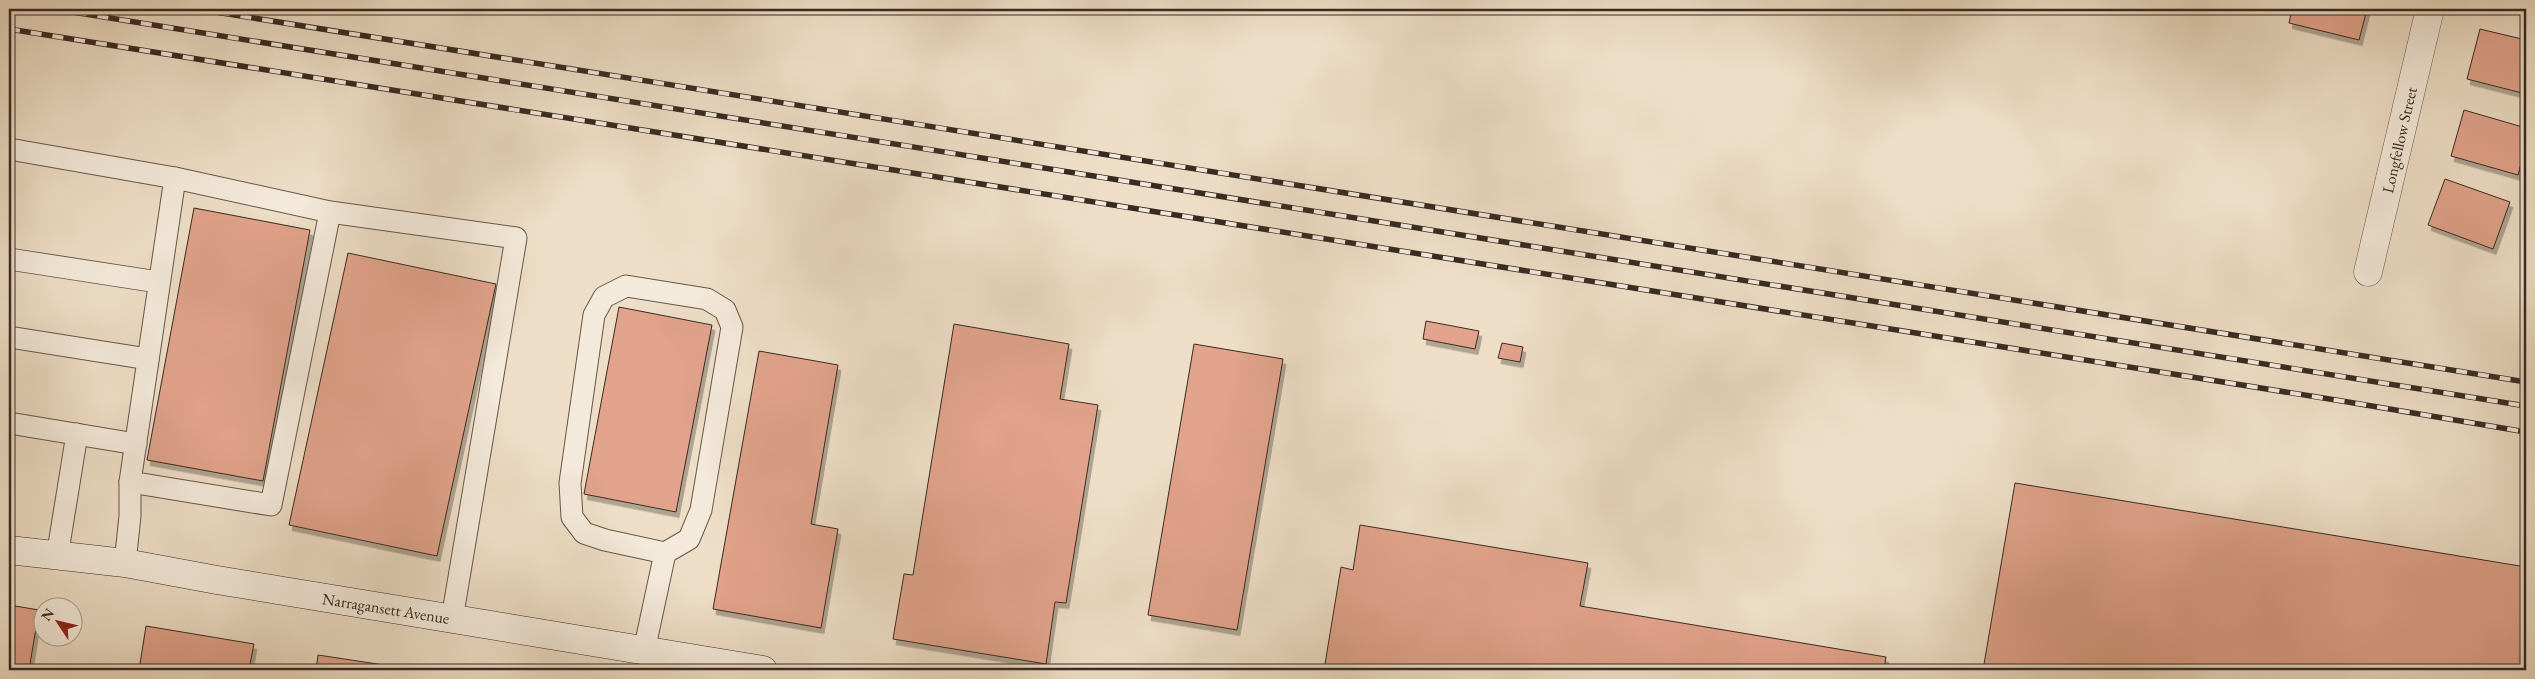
<svg xmlns="http://www.w3.org/2000/svg" width="2535" height="679" viewBox="0 0 2535 679" font-family="'EB Garamond',serif">
<style>
.building{fill:#e1a38b;stroke:#382a22;filter:url(#shadow)}
.lines{fill:none;stroke-linecap:round;stroke-linejoin:round}
.lane-casing{stroke:#66574b;stroke-width:23}
.street-casing{stroke:#66574b;stroke-width:29}
.secondary-casing{stroke:#382a22;stroke-width:29}
.lane{stroke:#f4eadb;stroke-width:21}
.street{stroke:#f4eadb;stroke-width:28}
.secondary{stroke:#f4eadb;stroke-width:28}
.rail-casing{stroke:#382a22;stroke-width:5.5}
.rail{stroke:#f4eadb;stroke-width:4;stroke-dasharray:11;stroke-linecap:butt}
.labels{text-anchor:middle;stroke-width:4;stroke-linejoin:round;paint-order:stroke}
.street-label{font-size:16px;fill:#382a22;stroke:#f4eadb}
</style>
<defs>
<filter id="shadow"><feDropShadow dx="3" dy="5.5" stdDeviation="0" flood-color="#0004"/></filter>
</defs>
<rect width="100%" height="100%" fill="#eedec7"/>
<filter id="stains"><feTurbulence type="fractalNoise" baseFrequency=".004" numOctaves="4"/><feColorMatrix values="0 0 0 0 .2 0 0 0 0 .09 0 0 0 0 .02 0 0 0 .5 -.17"/></filter>
<radialGradient id="worn" r=".72"><stop offset=".6" stop-color="#630" stop-opacity="0"/><stop offset="1" stop-color="#630" stop-opacity=".3"/></radialGradient>
<!-- building -->
<g class="building">
<polygon points="2292,9 2367,9 2359,40 2289,23"/>
<polygon points="2480,29 2526,40 2526,94 2467,79"/>
<polygon points="2464,110 2526,128 2526,145 2518,175 2451,156"/>
<polygon points="2445,179 2510,202 2493,249 2428,225"/>
<polygon points="194,208 310,230 263,481 147,460"/>
<polygon points="348,253 496,284 437,556 289,525"/>
<polygon points="619,307 712,325 676,512 584,494"/>
<polygon points="1426,321 1479,331 1475,349 1423,339"/>
<polygon points="954,324 1069,344 1060,399 1098,405 1066,603 1055,602 1046,664 893,639 904,574 913,575"/>
<polygon points="1502,343 1523,347 1520,362 1498,358"/>
<polygon points="1194,344 1283,359 1237,630 1148,615"/>
<polygon points="759,351 838,365 811,524 838,529 821,628 713,609"/>
<polygon points="2015,483 2526,567 2526,670 1983,670"/>
<polygon points="1360,525 1588,563 1580,606 1886,657 1884,670 1324,670 1341,567 1353,570"/>
<polygon points="9,605 39,610 29,670 9,670"/>
<polygon points="146,626 254,644 249,670 139,670"/>
<polygon points="318,655 417,670 316,670"/>
</g>
<g class="lines">
<!-- lane casing -->
<g class="lane-casing">
<g id="lane">
<polyline points="9,149 175,178"/>
<polyline points="330,212 271,505 130,482 175,178 330,212 516,238 452,619"/>
<polyline points="9,259 158,282"/>
<polyline points="9,337 148,359"/>
<polyline points="9,423 136,444"/>
<polyline points="57,557 77,434"/>
<polyline points="125,563 130,516 130,482"/>
<polyline points="644,651 665,553 689,539 701,510 732,327 725,310 707,299 626,286 604,297 594,315 570,483 572,517 584,533 605,540 665,553"/>
</g>
</g>
<!-- street casing -->
<g class="street-casing">
<polyline id="street" points="2368,272 2430,9"/>
</g>
<!-- secondary casing -->
<g class="secondary-casing">
<polyline id="secondary" points="9,550 125,563 217,580 763,670"/>
</g>
<!-- lane -->
<use href="#lane" class="lane"/>
<!-- street -->
<use href="#street" class="street"/>
<!-- secondary -->
<use href="#secondary" class="secondary"/>
<!-- rail casing -->
<g class="rail-casing">
<g id="rail">
<polyline points="54,9 2526,406"/>
<polyline points="197,9 2526,382"/>
<polyline points="9,29 2342,401 2526,432"/>
</g>
</g>
<!-- rail -->
<use href="#rail" class="rail"/>
</g>
<g class="labels">
<!-- street labels -->
<g class="street-label">
<text transform="translate(2399 140) rotate(-77)" y="6">Longfellow Street</text>
<text transform="translate(386 608) rotate(9)" y="6">Narragansett Avenue</text>
</g>
</g>
<!-- margin -->
<rect width="2535" height="679" fill="none" stroke="#eedec7" stroke-width="30"/>
<rect x="10" y="10" width="2515" height="659" fill="none" stroke="#382a22" stroke-width="2.5"/>
<rect x="15" y="15" width="2505" height="649" fill="none" stroke="#382a22"/>
<!-- north arrow -->
<g transform="translate(58 622) rotate(305)"><circle r="24" fill="#f4eadb" stroke="#a99d91"/>
<path d="M0-4L9 19L0 12L-9 19Z" fill="#8f2418"/>
<text y="-8" font-size="14" font-weight="bold" text-anchor="middle" fill="#382a22">N</text>
</g>
<rect width="100%" height="100%" filter="url(#stains)"/>
<rect width="100%" height="100%" fill="url(#worn)"/>
</svg>
